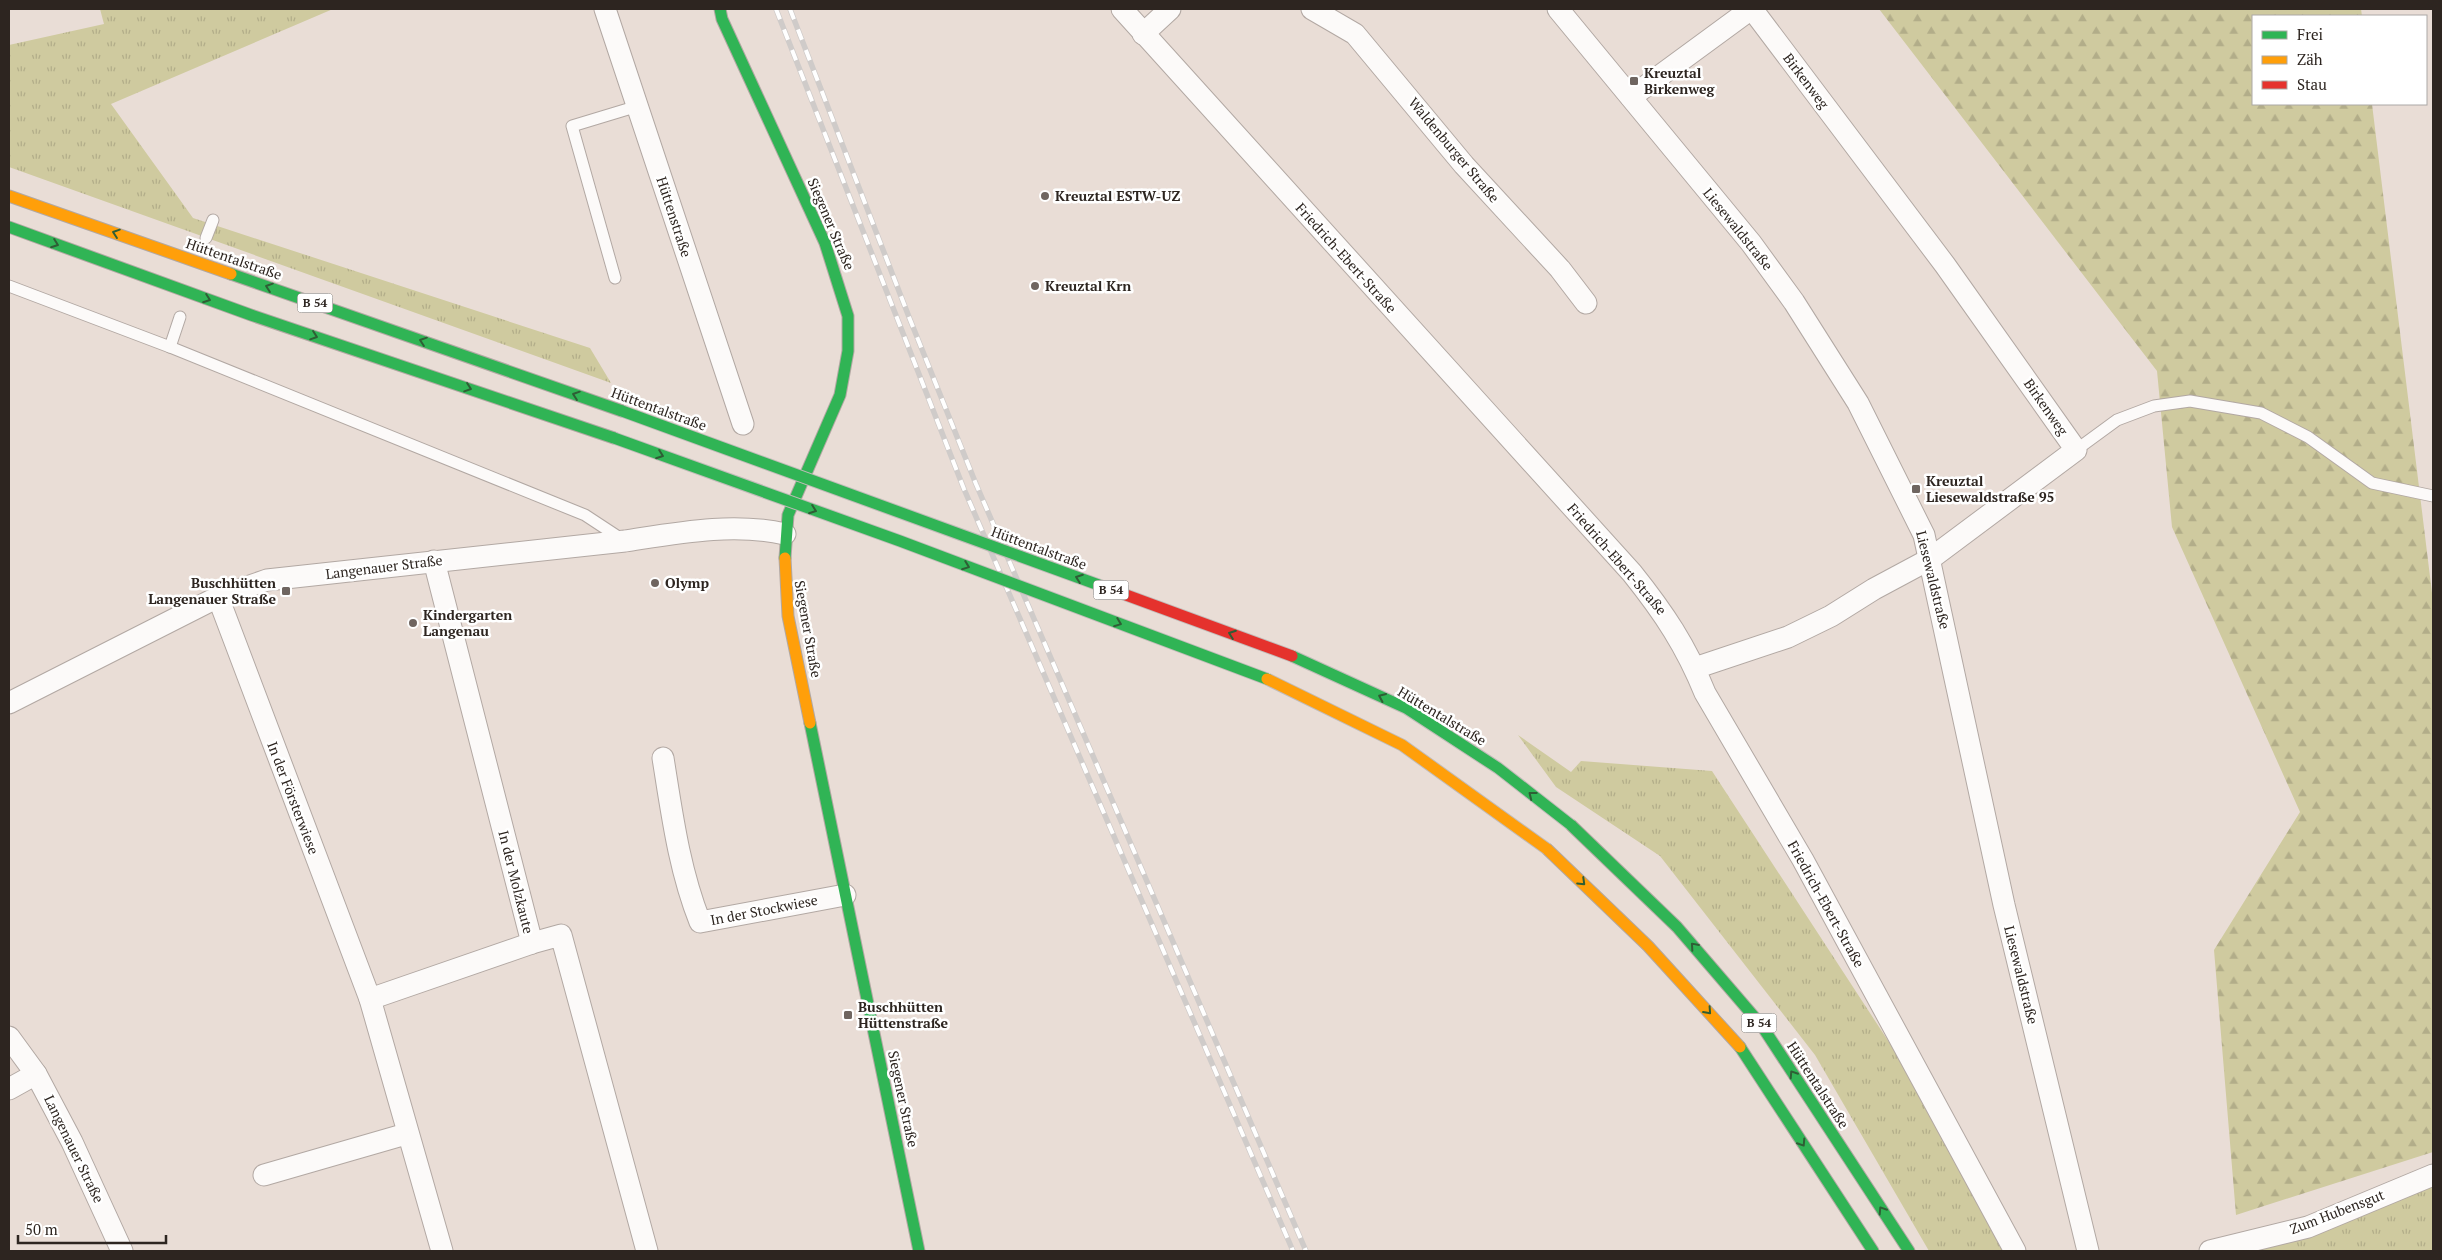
<svg xmlns="http://www.w3.org/2000/svg" width="2442" height="1260" viewBox="0 0 2442 1260" font-family="'PT Serif',serif">
<style>
.grass{fill:url(#grass-tufts)}
.forest{fill:url(#forest-firs)}
.lines{fill:none;stroke-linecap:round;stroke-linejoin:round}
.lane-casing{stroke:#b2a8a3;stroke-width:13}
.street-casing{stroke:#b2a8a3;stroke-width:23}
.fast-casing{stroke:#b2a8a3;stroke-width:13}
.slow-casing{stroke:#b2a8a3;stroke-width:13}
.lane{stroke:#fcfaf9;stroke-width:11}
.street{stroke:#fcfaf9;stroke-width:21}
.fast{stroke:#30b455;stroke-width:11}
.slow{stroke:#ff9f0a;stroke-width:11}
.rail-casing{stroke:#cfcbc9;stroke-width:5.5}
.rail{stroke:#fff;stroke-width:4;stroke-dasharray:11;stroke-linecap:butt}
.fast-bridge-casing{stroke:#c1bbb8;stroke-width:13;stroke-linecap:butt}
.slow-bridge-casing{stroke:#c1bbb8;stroke-width:13;stroke-linecap:butt}
.jam-bridge-casing{stroke:#c1bbb8;stroke-width:13;stroke-linecap:butt}
.fast-bridge{stroke:#30b455;stroke-width:11}
.slow-bridge{stroke:#ff9f0a;stroke-width:11}
.jam-bridge{stroke:#e5322d;stroke-width:11}
.oneway{stroke:#2e5e35}
.poi-dot{fill:#6f6560;stroke:#fff;stroke-width:2}
.labels{text-anchor:middle;stroke-width:5;stroke-linejoin:round;paint-order:stroke}
.shield{fill:#fff;stroke:#6c6663;stroke-width:1}
.shield-label{font-size:12px;font-weight:bold;fill:#2d2520}
.poi-label{font-size:14px;font-weight:bold;fill:#2d2520;stroke:#fff;text-anchor:start}
.street-label{font-size:14px;fill:#2d2520;stroke:#fff}
</style>
<defs>
<pattern id="grass-tufts" width="24" height="20" patternUnits="userSpaceOnUse" patternTransform="scale(1.25)"><rect width="24" height="20" fill="#cfca9f"/><path d="M3 7l-1-3M5 7V3M7 7l1-3M15 17l-1-3M17 17v-4M19 17l1-3" fill="none" stroke="#b2ad89"/></pattern>
<pattern id="forest-firs" width="22" height="20" patternUnits="userSpaceOnUse" patternTransform="scale(1.25)"><rect width="22" height="20" fill="#cfca9f"/><path d="M5 1l3.5 6h-7zM16 11l3.5 6h-7z" fill="#b2ad89"/></pattern>
</defs>
<rect width="100%" height="100%" fill="#e9ddd6"/>
<!-- grass -->
<g class="grass">
<polygon points="100,9 333,9 111,104 193,218 590,348 611,383 9,167 9,45 104,24"/>
<polygon points="1518,735 1571,772 1581,761 1712,771 1930,1105 2008,1251 1929,1251 1815,1055 1660,856 1556,787"/>
<polygon points="2433,1183 2433,1251 2230,1251"/>
</g>
<!-- forest -->
<polygon class="forest" points="1879,9 2361,9 2362,16 2253,16 2253,104 2372,104 2433,601 2433,1152 2236,1215 2214,950 2300,812 2172,527 2157,371"/>
<g class="lines">
<!-- lane casing -->
<g class="lane-casing">
<g id="lane">
<polyline points="206,238 213,220"/>
<polyline points="615,278 572,126 638,106"/>
<polyline points="9,286 170,347 585,515 623,540"/>
<polyline points="170,347 180,317"/>
<polyline points="2076,450 2117,420 2154,406 2190,401 2261,413 2308,437 2372,483 2433,496"/>
</g>
</g>
<!-- street casing -->
<g class="street-casing">
<g id="street">
<polyline points="605,9 743,424"/>
<path d="M 1122,9 L 1632,573 C 1664,613 1686,646 1705,693 L 1803,860 L 2015,1251"/>
<polyline points="1312,9 1355,34 1464,165 1560,269 1586,303"/>
<polyline points="1558,9 1751,243 1794,302 1858,403 1924,535 2004,905 2088,1251"/>
<polyline points="1143,34 1170,9"/>
<polyline points="1631,97 1751,9"/>
<polyline points="434,561 532,943"/>
<polyline points="218,597 370,999 442,1251"/>
<polyline points="1695,668 1788,637 1831,616 1874,589 1930,559 2076,450 1945,265 1752,9"/>
<path d="M 9,703 L 218,597 L 267,580 L 625,541 C 677,533 733,522 785,534"/>
<path d="M 663,758 C 672,814 679,869 700,922 L 845,895"/>
<polyline points="370,999 532,943 561,935 647,1251"/>
<polyline points="9,1037 36,1074 72,1142 122,1251"/>
<polyline points="9,1089 36,1074"/>
<polyline points="264,1175 406,1134"/>
<polyline points="2210,1251 2308,1227 2433,1175"/>
</g>
</g>
<!-- fast casing -->
<g class="fast-casing">
<g id="fast">
<polyline points="720,9 722,19 825,243 848,316 848,351 840,395 788,515 785,558"/>
<polyline points="9,227 251,315 614,438"/>
<polyline points="231,274 622,411"/>
<polyline points="810,723 919,1251"/>
<polyline points="1571,825 1677,927 1762,1026 1909,1251"/>
<polyline points="1740,1047 1873,1251"/>
</g>
</g>
<!-- slow casing -->
<g class="slow-casing">
<g id="slow">
<polyline points="9,196 231,274"/>
<polyline points="785,558 788,616 810,723"/>
<polyline points="1547,849 1648,946 1740,1047"/>
</g>
</g>
<!-- lane -->
<use href="#lane" class="lane"/>
<!-- street -->
<use href="#street" class="street"/>
<!-- fast -->
<use href="#fast" class="fast"/>
<!-- slow -->
<use href="#slow" class="slow"/>
<!-- rail casing -->
<g class="rail-casing">
<g id="rail">
<polyline points="776,9 964,489 1293,1251"/>
<polyline points="790,9 909,317 976,484 1306,1251"/>
</g>
</g>
<!-- rail -->
<use href="#rail" class="rail"/>
<!-- fast-bridge casing -->
<g class="fast-bridge-casing">
<g id="fast-bridge">
<polyline points="622,411 1107,588"/>
<polyline points="614,438 900,541 1267,679"/>
<polyline points="1292,656 1406,708 1498,768 1571,825"/>
</g>
</g>
<!-- slow-bridge casing -->
<g class="slow-bridge-casing">
<polyline id="slow-bridge" points="1267,679 1402,745 1547,849"/>
</g>
<!-- jam-bridge casing -->
<g class="jam-bridge-casing">
<polyline id="jam-bridge" points="1107,588 1292,656"/>
</g>
<!-- fast-bridge -->
<use href="#fast-bridge" class="fast-bridge"/>
<!-- slow-bridge -->
<use href="#slow-bridge" class="slow-bridge"/>
<!-- jam-bridge -->
<use href="#jam-bridge" class="jam-bridge"/>
</g>
<!-- one-way arrows -->
<defs><path id="oneway-chevron" d="M-2-3.5L2.5 0L-2 3.5" fill="none" stroke-width="1.6" stroke-linecap="round" stroke-linejoin="round" transform="scale(1.25)"/></defs>
<g class="oneway">
<use href="#oneway-chevron" transform="translate(116 233) rotate(-161)"/>
<use href="#oneway-chevron" transform="translate(55 244) rotate(20)"/>
<use href="#oneway-chevron" transform="translate(269 287) rotate(-161)"/>
<use href="#oneway-chevron" transform="translate(207 299) rotate(20)"/>
<use href="#oneway-chevron" transform="translate(314 336) rotate(19)"/>
<use href="#oneway-chevron" transform="translate(423 341) rotate(-161)"/>
<use href="#oneway-chevron" transform="translate(468 388) rotate(19)"/>
<use href="#oneway-chevron" transform="translate(576 395) rotate(-161)"/>
<use href="#oneway-chevron" transform="translate(660 455) rotate(20)"/>
<use href="#oneway-chevron" transform="translate(813 510) rotate(20)"/>
<use href="#oneway-chevron" transform="translate(966 566) rotate(21)"/>
<use href="#oneway-chevron" transform="translate(1079 578) rotate(-160)"/>
<use href="#oneway-chevron" transform="translate(1118 623) rotate(21)"/>
<use href="#oneway-chevron" transform="translate(1232 634) rotate(-160)"/>
<use href="#oneway-chevron" transform="translate(1382 697) rotate(-156)"/>
<use href="#oneway-chevron" transform="translate(1532 795) rotate(-142)"/>
<use href="#oneway-chevron" transform="translate(1582 882) rotate(44)"/>
<use href="#oneway-chevron" transform="translate(1694 946) rotate(-131)"/>
<use href="#oneway-chevron" transform="translate(1708 1011) rotate(48)"/>
<use href="#oneway-chevron" transform="translate(1793 1074) rotate(-123)"/>
<use href="#oneway-chevron" transform="translate(1802 1143) rotate(57)"/>
<use href="#oneway-chevron" transform="translate(1882 1210) rotate(-123)"/>
</g>
<!-- markers -->
<g class="poi-dot">
<rect x="1629" y="76" width="10" height="10" rx="2.5"/>
<circle cx="1045" cy="196" r="5"/>
<circle cx="1035" cy="286" r="5"/>
<rect x="1911" y="484" width="10" height="10" rx="2.5"/>
<circle cx="655" cy="583" r="5"/>
<rect x="281" y="586" width="10" height="10" rx="2.5"/>
<circle cx="413" cy="623" r="5"/>
<rect x="843" y="1010" width="10" height="10" rx="2.5"/>
</g>
<g class="labels">
<!-- shield labels -->
<g class="shield">
<rect x="297.5" y="293.5" width="35" height="19" rx="4"/>
<rect x="1093.5" y="580.5" width="35" height="19" rx="4"/>
<rect x="1741.5" y="1013.5" width="35" height="19" rx="4"/>
</g>
<g class="shield-label">
<text x="315" y="307">B 54</text>
<text x="1111" y="594">B 54</text>
<text x="1759" y="1027">B 54</text>
</g>
<!-- poi labels -->
<g class="poi-label">
<text x="1644" y="78">Kreuztal<tspan x="1644" dy="16">Birkenweg</tspan></text>
<text x="1055" y="201">Kreuztal ESTW-UZ</text>
<text x="1045" y="291">Kreuztal Krn</text>
<text x="1926" y="486">Kreuztal<tspan x="1926" dy="16">Liesewaldstraße 95</tspan></text>
<text x="276" y="588" text-anchor="end">Buschhütten<tspan x="276" dy="16">Langenauer Straße</tspan></text>
<text x="665" y="588">Olymp</text>
<text x="423" y="620">Kindergarten<tspan x="423" dy="16">Langenau</tspan></text>
<text x="858" y="1012">Buschhütten<tspan x="858" dy="16">Hüttenstraße</tspan></text>
</g>
<!-- street labels -->
<g class="street-label">
<text transform="translate(1806 81) rotate(53)" y="5">Birkenweg</text>
<text transform="translate(1454 150) rotate(50)" y="5">Waldenburger Straße</text>
<text transform="translate(674 217) rotate(72)" y="5">Hüttenstraße</text>
<text transform="translate(831 224) rotate(67)" y="5">Siegener Straße</text>
<text transform="translate(1738 229) rotate(51)" y="5">Liesewaldstraße</text>
<text transform="translate(1346 258) rotate(48)" y="5">Friedrich-Ebert-Straße</text>
<text transform="translate(234 259) rotate(19)" y="5">Hüttentalstraße</text>
<text transform="translate(2046 407) rotate(55)" y="5">Birkenweg</text>
<text transform="translate(659 409) rotate(20)" y="5">Hüttentalstraße</text>
<text transform="translate(1039 548) rotate(20)" y="5">Hüttentalstraße</text>
<text transform="translate(1617 559) rotate(49)" y="5">Friedrich-Ebert-Straße</text>
<text transform="translate(384 567) rotate(-7)" y="5">Langenauer Straße</text>
<text transform="translate(1933 580) rotate(76)" y="5">Liesewaldstraße</text>
<text transform="translate(808 629) rotate(80)" y="5">Siegener Straße</text>
<text transform="translate(1442 716) rotate(31)" y="5">Hüttentalstraße</text>
<text transform="translate(293 798) rotate(69)" y="5">In der Försterwiese</text>
<text transform="translate(516 882) rotate(76)" y="5">In der Molzkaute</text>
<text transform="translate(1826 904) rotate(61)" y="5">Friedrich-Ebert-Straße</text>
<text transform="translate(764 910) rotate(-11)" y="5">In der Stockwiese</text>
<text transform="translate(2021 975) rotate(76)" y="5">Liesewaldstraße</text>
<text transform="translate(1818 1085) rotate(57)" y="5">Hüttentalstraße</text>
<text transform="translate(903 1099) rotate(78)" y="5">Siegener Straße</text>
<text transform="translate(74 1149) rotate(64)" y="5">Langenauer Straße</text>
<text transform="translate(2337 1212) rotate(-21)" y="5">Zum Hubensgut</text>
</g>
</g>
<!-- border -->
<rect width="2442" height="1260" fill="none" stroke="#2d2520" stroke-width="20"/>
<!-- legend -->
<rect x="2252" y="15" width="175" height="90" fill="#ffffff" stroke="#aba8a6"/>
<rect x="2262" y="31" width="25" height="8" fill="#30b455" stroke="#aba8a6"/>
<text x="2297" y="40" font-size="15" fill="#2d2520">Frei</text>
<rect x="2262" y="56" width="25" height="8" fill="#ff9f0a" stroke="#aba8a6"/>
<text x="2297" y="65" font-size="15" fill="#2d2520">Zäh</text>
<rect x="2262" y="81" width="25" height="8" fill="#e5322d" stroke="#aba8a6"/>
<text x="2297" y="90" font-size="15" fill="#2d2520">Stau</text>
<!-- scale -->
<path d="M18 1235v8h148v-8" fill="none" stroke="#2d2520" stroke-width="2.5"/>
<text x="25" y="1235" font-size="15" fill="#2d2520" stroke="#ffffff" stroke-width="4" paint-order="stroke">50 m</text>
</svg>
